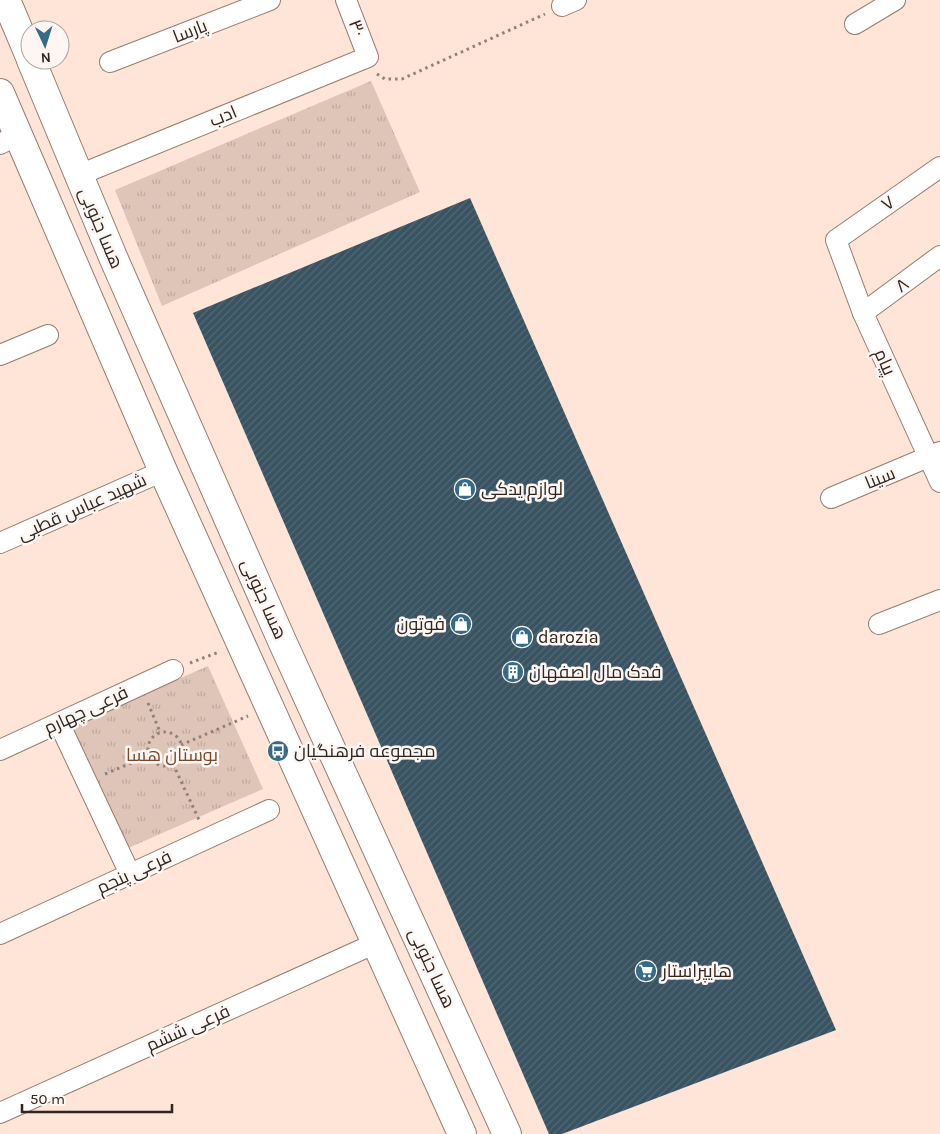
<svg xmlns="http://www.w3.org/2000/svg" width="940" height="1134" viewBox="0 0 940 1134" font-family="Karla,Cairo,sans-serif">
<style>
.grass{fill:url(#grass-tufts)}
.building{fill:url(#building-hatch)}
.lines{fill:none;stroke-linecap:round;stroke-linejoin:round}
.street-casing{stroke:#977c6d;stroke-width:22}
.secondary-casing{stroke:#977c6d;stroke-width:30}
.path{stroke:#928077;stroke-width:3;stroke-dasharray:2.5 4;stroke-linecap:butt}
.street{stroke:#fff;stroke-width:20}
.secondary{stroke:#fff;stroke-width:28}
.labels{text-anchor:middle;stroke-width:5;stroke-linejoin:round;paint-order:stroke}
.street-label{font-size:18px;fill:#30251f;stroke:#fdf6f3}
.poi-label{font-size:18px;fill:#30251f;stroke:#fdf6f3;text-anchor:start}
.park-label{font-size:18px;fill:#77472c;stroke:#fdf6f3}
</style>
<defs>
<pattern id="grass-tufts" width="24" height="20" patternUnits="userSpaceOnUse" patternTransform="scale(1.25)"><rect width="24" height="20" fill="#dec5b7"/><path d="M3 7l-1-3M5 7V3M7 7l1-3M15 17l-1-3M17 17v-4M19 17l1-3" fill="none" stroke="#bfa99d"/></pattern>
<pattern id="building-hatch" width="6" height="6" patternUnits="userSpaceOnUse" patternTransform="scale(1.25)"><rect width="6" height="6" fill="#385362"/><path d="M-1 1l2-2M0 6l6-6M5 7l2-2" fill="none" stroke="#536874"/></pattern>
</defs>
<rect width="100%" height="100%" fill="#fee5d8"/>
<!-- grass -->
<g class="grass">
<polygon points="371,81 420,192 162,306 115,190"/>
<polygon points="208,666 263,789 126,849 71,726"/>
</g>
<!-- building -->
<polygon class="building" points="470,198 836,1030 562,1134 549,1134 193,313"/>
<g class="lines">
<!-- street casing -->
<g class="street-casing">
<g id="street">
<polyline points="562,6 576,0"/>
<polyline points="855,24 895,0"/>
<polyline points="110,62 270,0"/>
<polyline points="0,144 18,135"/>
<polyline points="940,167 836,240 863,313 940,482"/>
<polyline points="79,175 368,57 346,0"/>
<polyline points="863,313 940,256"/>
<polyline points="0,355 48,335"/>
<polyline points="831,498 940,452"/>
<polyline points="0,543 163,471"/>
<polyline points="879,624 940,600"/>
<polyline points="59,723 130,874"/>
<polyline points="0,750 173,670"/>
<polyline points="0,934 269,810"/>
<polyline points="0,1113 376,943"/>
</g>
</g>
<!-- secondary casing -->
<g class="secondary-casing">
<g id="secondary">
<polyline points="6,0 30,57"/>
<polyline points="31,60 113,257 282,641 507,1134"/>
<polyline points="0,93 163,471 462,1134"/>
</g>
</g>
<!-- path -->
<g class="path">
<polyline points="377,74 385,79 402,79 545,14"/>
<polyline points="190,663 219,652"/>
<polyline points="148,703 160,732"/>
<circle cx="165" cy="749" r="17"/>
<polyline points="181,745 248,716"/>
<polyline points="173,764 200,822"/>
<polyline points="105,774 148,756"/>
</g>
<!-- street -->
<use href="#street" class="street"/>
<!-- secondary -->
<use href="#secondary" class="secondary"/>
</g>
<!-- icons -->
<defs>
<g id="shop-disc" transform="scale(1.125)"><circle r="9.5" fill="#366a86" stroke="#fdf6f3"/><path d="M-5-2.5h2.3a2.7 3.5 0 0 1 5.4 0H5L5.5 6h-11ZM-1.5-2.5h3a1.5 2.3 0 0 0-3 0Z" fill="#fff"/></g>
<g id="building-disc" transform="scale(1.125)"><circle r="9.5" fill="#366a86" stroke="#fdf6f3"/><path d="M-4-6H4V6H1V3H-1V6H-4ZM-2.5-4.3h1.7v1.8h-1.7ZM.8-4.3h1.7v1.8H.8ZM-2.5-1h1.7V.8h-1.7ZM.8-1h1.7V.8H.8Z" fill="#fff"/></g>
<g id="bus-disc" transform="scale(1.125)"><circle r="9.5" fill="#366a86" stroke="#fdf6f3"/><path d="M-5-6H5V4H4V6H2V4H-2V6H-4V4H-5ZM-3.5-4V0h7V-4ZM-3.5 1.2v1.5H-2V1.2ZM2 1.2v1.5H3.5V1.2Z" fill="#fff"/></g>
<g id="supermarket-disc" transform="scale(1.125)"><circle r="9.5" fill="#366a86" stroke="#fdf6f3"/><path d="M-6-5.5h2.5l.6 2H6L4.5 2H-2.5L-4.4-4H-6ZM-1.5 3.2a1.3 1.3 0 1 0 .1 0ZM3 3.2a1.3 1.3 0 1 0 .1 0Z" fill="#fff"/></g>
</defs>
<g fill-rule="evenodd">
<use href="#shop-disc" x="465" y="489"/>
<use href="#shop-disc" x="461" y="624"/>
<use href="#shop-disc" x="522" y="637"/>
<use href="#building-disc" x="513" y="672"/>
<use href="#bus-disc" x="278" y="751"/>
<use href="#supermarket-disc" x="646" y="971"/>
</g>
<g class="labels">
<!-- street labels -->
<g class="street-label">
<text transform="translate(357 28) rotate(69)" y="6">۳۰</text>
<text transform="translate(190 31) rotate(-21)" y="6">پارسا</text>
<text transform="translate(223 116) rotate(-22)" y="6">ادب</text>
<text transform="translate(888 203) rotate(-35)" y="6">۷</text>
<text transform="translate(101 228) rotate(67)" y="6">هسا جنوبی</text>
<text transform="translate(902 285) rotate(-36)" y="6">۸</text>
<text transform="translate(885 362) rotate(66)" y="6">پیام</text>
<text transform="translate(880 478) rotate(-22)" y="6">سینا</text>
<text transform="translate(82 507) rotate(-24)" y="6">شهید عباس قطبی</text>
<text transform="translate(264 599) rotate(66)" y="6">هسا جنوبی</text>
<text transform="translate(86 710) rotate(-25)" y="6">فرعی چهارم</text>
<text transform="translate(134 872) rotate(-25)" y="6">فرعی پنجم</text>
<text transform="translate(432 968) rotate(65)" y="6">هسا جنوبی</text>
<text transform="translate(188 1028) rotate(-24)" y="6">فرعی ششم</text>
</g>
<!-- poi labels -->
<g class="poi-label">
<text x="481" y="495">لوازم یدکی</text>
<text x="445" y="630" text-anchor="end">فوتون</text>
<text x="538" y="643">darozia</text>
<text x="529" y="678">فدک مال اصفهان</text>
<text x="294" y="757">مجموعه فرهنگیان</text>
<text x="662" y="977">هایپراستار</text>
</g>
<!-- park labels -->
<g class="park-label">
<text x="172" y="761">بوستان هسا</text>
</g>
</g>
<!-- north arrow -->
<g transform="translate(45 45) rotate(176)"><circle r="24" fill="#fdf6f3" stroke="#aba29e"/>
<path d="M0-4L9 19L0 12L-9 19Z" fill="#366a86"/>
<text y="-8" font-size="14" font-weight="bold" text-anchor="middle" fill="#30251f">N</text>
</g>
<!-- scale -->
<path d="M22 1104v8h150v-8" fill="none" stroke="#30251f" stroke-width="2.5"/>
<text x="30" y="1104" font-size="15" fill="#30251f" stroke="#fdf6f3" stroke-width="4" paint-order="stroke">50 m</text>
</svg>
